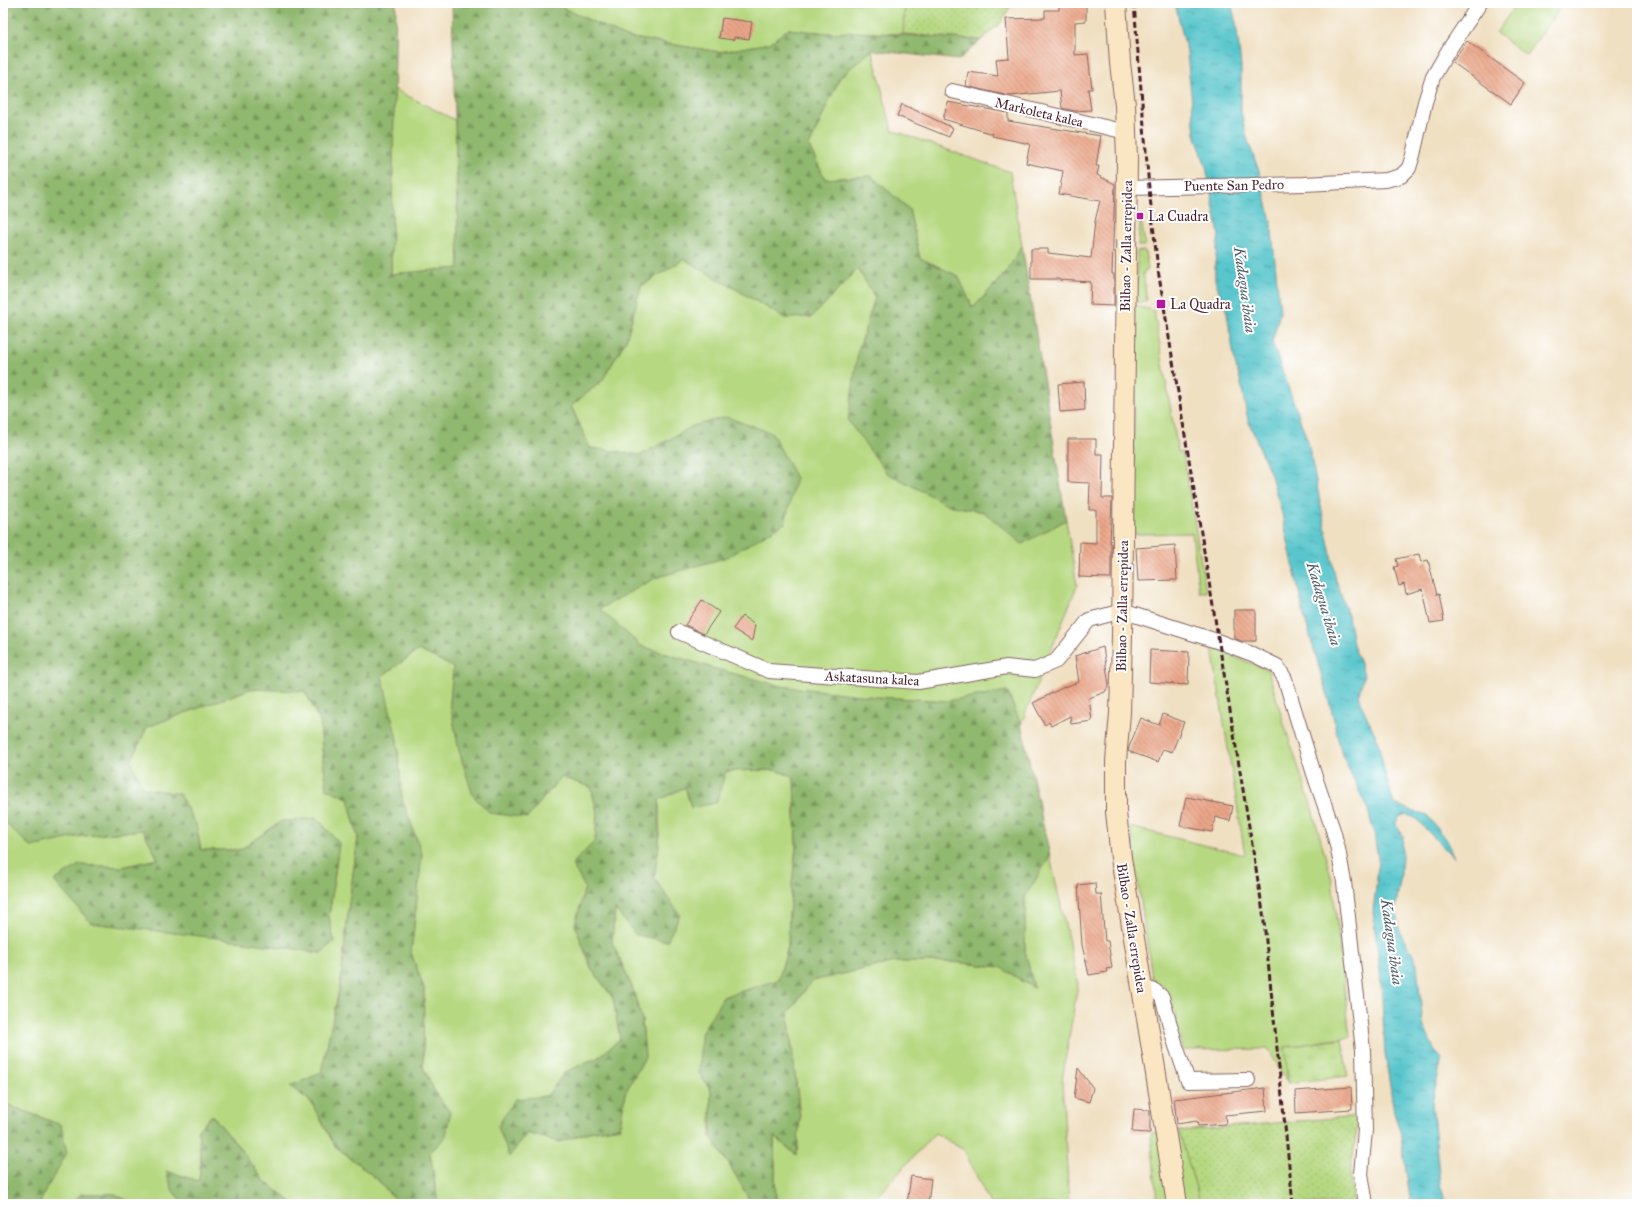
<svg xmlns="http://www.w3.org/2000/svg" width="1640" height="1207" viewBox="0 0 1640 1207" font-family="'IM FELL Great Primer',serif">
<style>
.grass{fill:#b6d880;stroke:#807c56}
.forest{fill:url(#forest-firs);stroke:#6d6c4c}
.park{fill:url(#park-tufts);stroke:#807c56}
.garden{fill:url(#garden-dots);stroke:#807c56}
.water{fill:url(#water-ripples);stroke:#52727c}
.building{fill:url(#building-back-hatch)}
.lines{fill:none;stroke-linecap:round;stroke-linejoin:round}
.street-casing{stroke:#846360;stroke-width:16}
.secondary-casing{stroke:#846360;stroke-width:22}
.street{stroke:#fff;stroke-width:14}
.secondary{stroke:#fbe6c3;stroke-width:20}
.rail{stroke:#4a1f2b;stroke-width:3;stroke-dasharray:6 3;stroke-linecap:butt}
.poi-dot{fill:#b5179e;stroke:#fff;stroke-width:1.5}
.labels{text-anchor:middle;stroke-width:4;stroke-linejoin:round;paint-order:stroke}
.street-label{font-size:14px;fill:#4a1f2b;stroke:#fff}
.poi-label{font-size:14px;fill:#4a1f2b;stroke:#fff;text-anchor:start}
.water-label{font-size:15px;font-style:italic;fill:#4f5963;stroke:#fff}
</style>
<defs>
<pattern id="forest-firs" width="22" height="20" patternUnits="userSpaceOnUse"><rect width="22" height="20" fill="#90b86e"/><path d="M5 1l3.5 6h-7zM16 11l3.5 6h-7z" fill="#78955b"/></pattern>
<pattern id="park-tufts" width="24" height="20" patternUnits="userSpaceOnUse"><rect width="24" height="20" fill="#b6d880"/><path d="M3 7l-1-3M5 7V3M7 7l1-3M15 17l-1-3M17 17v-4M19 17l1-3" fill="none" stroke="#9eb96f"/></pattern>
<pattern id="garden-dots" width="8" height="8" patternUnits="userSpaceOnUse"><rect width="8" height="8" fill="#b6d880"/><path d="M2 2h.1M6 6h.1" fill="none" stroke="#9eb96f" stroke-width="1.8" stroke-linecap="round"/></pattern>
<pattern id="water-ripples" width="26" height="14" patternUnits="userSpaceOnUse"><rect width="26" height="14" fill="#59c6cc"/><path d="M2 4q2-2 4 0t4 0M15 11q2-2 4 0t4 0" fill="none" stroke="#4ca0a6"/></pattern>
<pattern id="building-back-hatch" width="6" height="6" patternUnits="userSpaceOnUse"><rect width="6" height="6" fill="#eba688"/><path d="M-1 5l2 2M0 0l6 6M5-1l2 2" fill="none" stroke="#c0876f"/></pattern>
</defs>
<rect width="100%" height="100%" fill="#fff"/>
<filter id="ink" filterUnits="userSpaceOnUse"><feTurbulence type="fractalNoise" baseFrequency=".025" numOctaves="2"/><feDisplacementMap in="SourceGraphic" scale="8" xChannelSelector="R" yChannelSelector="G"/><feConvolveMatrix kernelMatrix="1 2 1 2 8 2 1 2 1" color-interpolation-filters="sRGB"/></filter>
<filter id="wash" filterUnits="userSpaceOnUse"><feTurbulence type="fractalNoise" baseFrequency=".012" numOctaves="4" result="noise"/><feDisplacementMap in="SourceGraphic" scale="16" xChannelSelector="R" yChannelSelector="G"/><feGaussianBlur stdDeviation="0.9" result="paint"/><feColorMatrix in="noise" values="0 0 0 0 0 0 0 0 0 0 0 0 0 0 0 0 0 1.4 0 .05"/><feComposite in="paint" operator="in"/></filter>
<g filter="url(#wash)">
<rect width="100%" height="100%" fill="#f0e0c2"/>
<!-- grass -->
<g class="grass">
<polygon points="559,3 905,3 903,34 856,32 826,33 788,29 770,43 720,52 626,37 563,8"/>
<polygon points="1517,3 1553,3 1560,8 1526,55 1496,33"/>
<polygon points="872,50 892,130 1010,172 1022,246 1007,271 973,308 958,276 920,258 909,209 871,176 825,179 809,146 840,77"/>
<polygon points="394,89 455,120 459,268 391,274"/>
<polygon points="1140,221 1142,225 1145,246 1138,246"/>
<polygon points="1137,251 1145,251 1148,270 1143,272 1147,300 1137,303"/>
<polygon points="684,259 785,318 812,317 858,268 875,298 858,352 949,505 984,512 1022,543 1066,520 1077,586 1021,724 1007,691 947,701 877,697 780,686 716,669 641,646 599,609 655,578 727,557 693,426 642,455 590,448 571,406 602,381 626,340 641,286"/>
<polygon points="1134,305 1154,311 1178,452 1182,452 1185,464 1206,592 1199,592 1192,533 1134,534"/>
<polygon points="1212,648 1268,670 1284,724 1311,805 1332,880 1350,1037 1285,1047 1288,1083 1268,1049 1182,1050 1173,1006 1162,986 1153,984 1130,827 1245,855"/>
<polygon points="419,650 454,667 450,703 527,818 561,777 591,787 597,812 595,841 572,864 585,887 576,925 591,968 613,998 620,1039 598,1058 565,1072 547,1096 515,1100 527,1133 559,1142 589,1132 620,1127 625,1093 645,1057 642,1020 632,987 612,942 615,908 636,934 680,915 654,878 659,845 659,800 685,787 726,771 776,770 794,777 796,847 789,914 788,947 778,980 723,997 699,1073 711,1091 711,1137 735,1174 752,1204 438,1204 430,1153 446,1136 450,1112 437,1096 423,1067 424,988 411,953 422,854 402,799 397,740 381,676"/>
<polygon points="250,689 305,691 320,721 323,760 327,789 348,798 358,838 349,903 341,981 321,1074 291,1086 311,1102 335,1146 377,1179 398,1204 294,1204 264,1181 238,1146 212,1115 198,1131 201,1159 199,1181 166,1171 173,1191 184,1204 133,1204 115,1194 81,1194 71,1204 40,1204 61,1125 3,1103 3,821 31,847 76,837 143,830 158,859 122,867 79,865 225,939 321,953 334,941 329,917 339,843 282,821 240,850 201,850 196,825 179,794 143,788 131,761 147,727"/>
<polygon points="1050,856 1078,984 1062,1080 1069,1204 990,1204 964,1150 935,1133 870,1204 776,1204 774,1136 796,1155 800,1117 788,1013 812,981 895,962 953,962 1000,967 1034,988 1025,951 1025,897"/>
<polygon points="1179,1131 1201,1204 1157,1204 1151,1133"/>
</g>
<!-- forest -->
<g class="forest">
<polygon points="3,3 396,3 391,274 459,268 452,3 559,3 563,8 626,37 720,52 770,43 788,29 826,33 856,32 981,40 959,60 872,50 840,77 809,146 825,179 871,176 909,209 920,258 958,276 973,308 1007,271 1022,246 1066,520 1022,544 984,512 949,505 887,473 848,421 858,352 875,298 858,269 812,317 785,318 684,259 641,286 626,340 602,381 571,406 590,448 641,455 693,426 726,417 772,433 796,478 785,523 727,557 655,578 600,609 641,646 716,669 780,686 877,697 947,701 1007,691 1021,724 1050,856 1025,897 1025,951 1034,988 1000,967 953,962 895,962 812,981 788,1013 800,1117 797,1155 774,1136 776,1204 752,1204 735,1174 711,1137 711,1091 699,1073 701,1034 723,997 778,980 788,947 789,914 796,847 794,777 776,770 726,771 716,803 691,808 685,787 659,800 659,845 654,878 680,915 667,941 636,935 615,909 612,942 632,987 642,1020 645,1057 625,1093 620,1127 589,1132 559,1142 527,1133 509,1157 498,1126 515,1099 547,1096 565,1072 598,1058 620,1039 613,998 591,968 575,925 585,887 572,864 595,841 597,812 591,787 561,777 527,818 490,813 473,796 459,751 450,703 453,667 419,650 382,676 397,740 402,799 422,854 411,953 424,988 423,1067 437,1096 450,1112 446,1136 430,1153 438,1204 398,1204 377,1179 335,1146 311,1102 290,1086 321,1073 341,981 349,903 358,838 348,798 327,789 323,760 320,721 305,691 250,689 147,727 131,761 143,788 179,794 196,825 201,850 240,850 282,821 317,818 339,843 329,917 334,941 321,953 225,939 91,923 54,881 79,865 122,867 158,859 143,830 76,837 31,847 3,821"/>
<polygon points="3,1103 61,1125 67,1153 44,1193 40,1204 3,1204"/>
<polygon points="212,1115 238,1146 264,1181 294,1204 184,1204 173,1191 166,1171 199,1181 201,1159 198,1130"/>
<polygon points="81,1194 115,1194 133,1204 71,1204"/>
</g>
<!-- park -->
<polygon class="park" points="1342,1039 1348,1076 1288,1083 1285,1047"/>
<!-- garden -->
<g class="garden">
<polygon points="905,3 1012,3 1001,23 981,40 903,34"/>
<polygon points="1359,1116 1350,1175 1354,1204 1201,1204 1179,1131"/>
</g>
<!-- water -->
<polygon class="water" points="1175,3 1231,3 1236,23 1241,66 1241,112 1247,138 1259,171 1271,221 1280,312 1272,342 1308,442 1336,580 1348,616 1353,644 1364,675 1359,693 1362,706 1378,741 1384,770 1394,804 1428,816 1448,843 1454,858 1416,819 1406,814 1399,817 1395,824 1403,835 1401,874 1396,906 1398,926 1403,938 1412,953 1417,965 1423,1025 1434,1049 1442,1058 1432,1103 1440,1184 1446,1204 1411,1204 1400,1130 1394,1113 1385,1053 1381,982 1373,911 1377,878 1378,858 1374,833 1368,810 1341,752 1332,712 1304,615 1282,514 1271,475 1248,420 1240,379 1235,363 1227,313 1215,280 1215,263 1219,235 1206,167 1195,134 1187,53"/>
<g id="blocks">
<!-- building -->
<g class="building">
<polygon points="1059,3 1086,3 1086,21 1075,22 1075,55 1088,54 1092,89 1088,89 1091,110 1075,111 1062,108 1060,91 1009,96 966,86 968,72 998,76 996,59 1009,58 1006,19 1045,18 1045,10 1059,10"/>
<polygon points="722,18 752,22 749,39 734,37 734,40 719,38"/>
<polygon points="1467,41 1525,83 1511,104 1452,62"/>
<polygon points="948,102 1008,113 1008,121 1101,136 1096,166 1099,166 1097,175 1115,184 1112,274 1114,274 1114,306 1090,305 1091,282 1059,280 1059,279 1031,279 1031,249 1048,249 1048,253 1091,258 1095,221 1100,201 1059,194 1063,171 1026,163 1030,144 992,136 993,134 943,119"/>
<polygon points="902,104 953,128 949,137 897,116"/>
<polygon points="1084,382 1085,410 1060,412 1058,384"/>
<polygon points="1068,439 1096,439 1096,454 1103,454 1102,498 1112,498 1110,543 1111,543 1111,578 1079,577 1080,542 1096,543 1096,510 1089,510 1090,483 1068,482"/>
<polygon points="1175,545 1177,580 1138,581 1136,548"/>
<polygon points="1419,554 1421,562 1428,560 1437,595 1439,594 1444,621 1430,623 1423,589 1406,594 1404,584 1399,586 1394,567 1398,566 1396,559"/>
<polygon points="702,600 719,612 704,634 685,625"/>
<polygon points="1234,610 1256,610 1256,641 1241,641 1234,638"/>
<polygon points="742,616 755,625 752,641 733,629"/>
<polygon points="1103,647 1109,685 1105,692 1089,698 1092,721 1071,724 1070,716 1051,726 1049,722 1045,725 1033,703 1064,687 1079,682 1075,656"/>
<polygon points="1150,650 1189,652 1188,685 1149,682"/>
<polygon points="1163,714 1184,722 1172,752 1163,749 1158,762 1128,751 1129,747 1141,718 1159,725"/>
<polygon points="1186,797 1233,806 1230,821 1215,817 1212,832 1180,826"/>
<polygon points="1095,883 1096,894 1101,894 1105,941 1108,941 1112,968 1106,969 1107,972 1089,975 1082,945 1078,885"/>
<polygon points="1078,1068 1093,1088 1089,1102 1074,1098"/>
<polygon points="1351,1087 1352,1109 1296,1113 1295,1091"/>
<polygon points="1265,1088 1267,1111 1225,1115 1226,1124 1198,1126 1197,1121 1177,1124 1174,1099"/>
<polygon points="1134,1109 1150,1110 1150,1133 1132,1132"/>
<polygon points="911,1176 931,1179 928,1204 907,1204"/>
</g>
</g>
</g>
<g filter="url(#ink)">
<use href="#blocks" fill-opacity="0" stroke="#846360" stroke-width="1"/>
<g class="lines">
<!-- street casing -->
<g class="street-casing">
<g id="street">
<polyline points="952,91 1126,132"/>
<polyline points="1127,188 1304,184 1386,180 1401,176 1409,168 1413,155 1425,102 1433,77 1448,51 1480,3"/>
<polyline points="679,632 769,671 918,682 1007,667 1035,670 1056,661 1089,620 1122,611 1220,642 1252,654 1277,666 1285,679 1314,774 1333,830 1338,849 1344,882 1363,1050 1365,1130 1361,1174 1366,1204"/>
<polyline points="1142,987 1155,991 1162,997 1176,1046 1188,1081 1248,1080"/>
</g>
</g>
<!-- secondary casing -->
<g class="secondary-casing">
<polyline id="secondary" points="1116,3 1120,63 1125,105 1127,158 1122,636 1120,713 1116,761 1116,812 1121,858 1177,1204"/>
</g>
<!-- street -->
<use href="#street" class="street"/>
<!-- secondary -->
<use href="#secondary" class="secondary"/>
<!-- rail -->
<polyline class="rail" points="1134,3 1149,188 1158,270 1263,912 1293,1204"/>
</g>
</g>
<!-- markers -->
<g class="poi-dot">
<rect x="1136" y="212" width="8" height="8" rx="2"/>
<rect x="1156" y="299" width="10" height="10" rx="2"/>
</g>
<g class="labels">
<!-- street labels -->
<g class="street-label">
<text transform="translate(1039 112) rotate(13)" y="5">Markoleta kalea</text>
<text transform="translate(1234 185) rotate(-1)" y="5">Puente San Pedro</text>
<text transform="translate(1126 246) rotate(-89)" y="5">Bilbao - Zalla errepidea</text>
<text transform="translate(1122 606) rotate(-89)" y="5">Bilbao - Zalla errepidea</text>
<text transform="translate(872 678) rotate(3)" y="5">Askatasuna kalea</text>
<text transform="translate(1132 928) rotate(81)" y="5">Bilbao - Zalla errepidea</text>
</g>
<!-- poi labels -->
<g class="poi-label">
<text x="1148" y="221">La Cuadra</text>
<text x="1170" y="309">La Quadra</text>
</g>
<!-- water labels -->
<g class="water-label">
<text transform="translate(1245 290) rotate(82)" y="5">Kadagua ibaia</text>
<text transform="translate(1324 604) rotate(73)" y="5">Kadagua ibaia</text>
<text transform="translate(1392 942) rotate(82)" y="5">Kadagua ibaia</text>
</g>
</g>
<!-- margin -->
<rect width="1640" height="1207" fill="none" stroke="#fff" stroke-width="16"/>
</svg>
